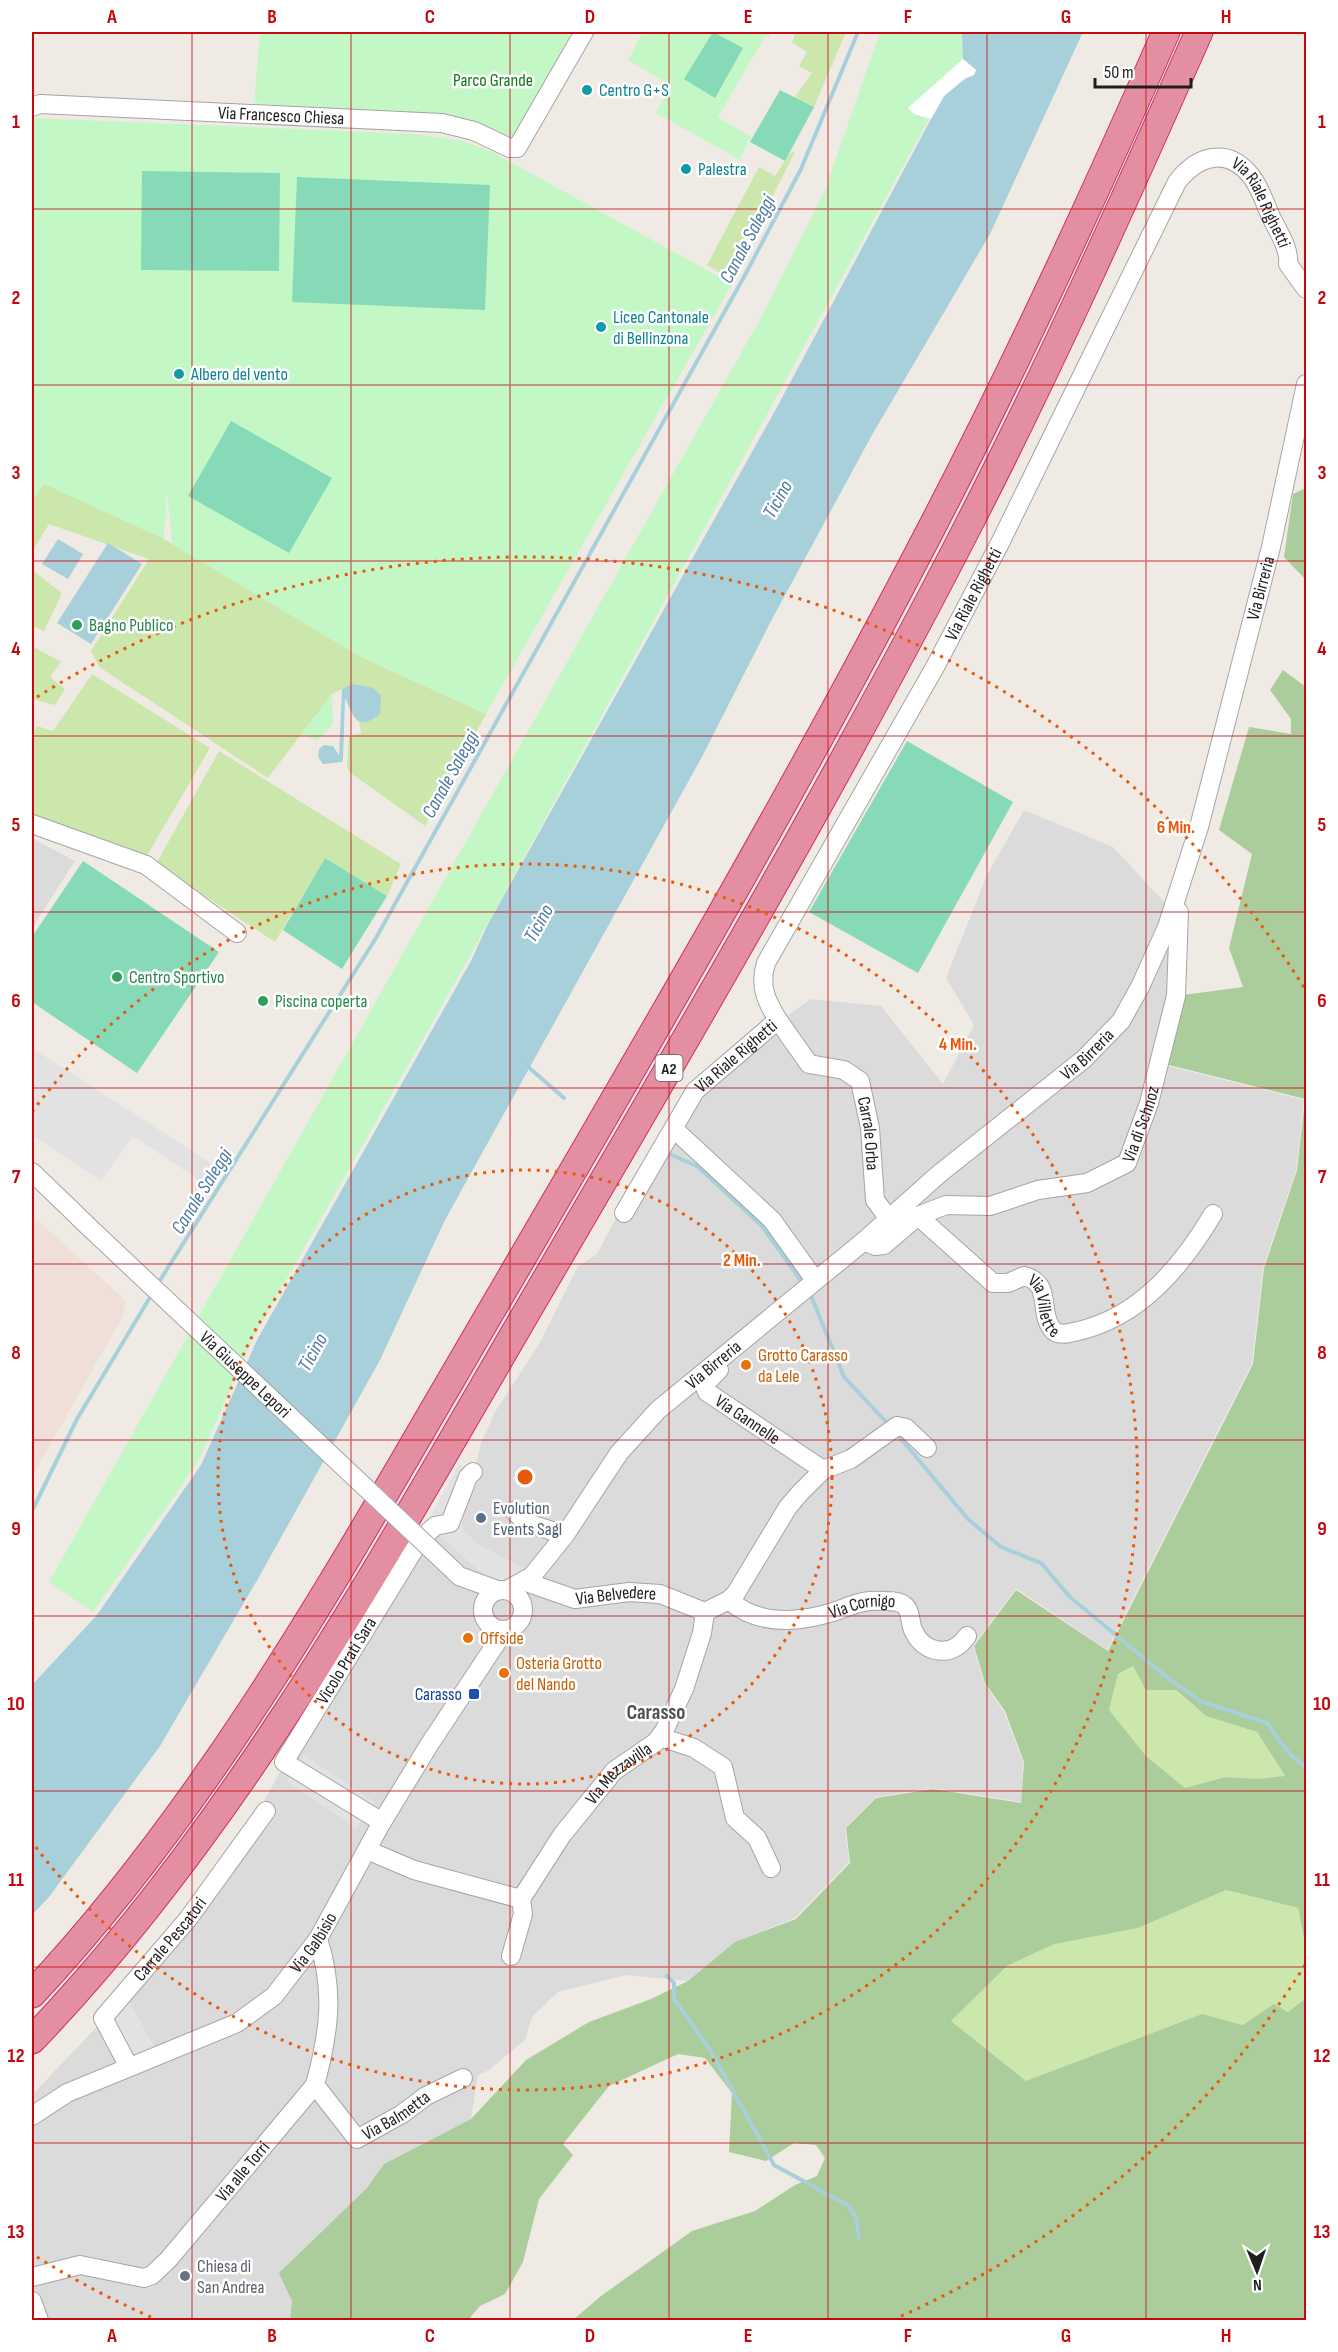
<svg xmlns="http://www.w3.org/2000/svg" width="1338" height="2352" viewBox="0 0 1338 2352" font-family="'Sofia Sans Condensed',sans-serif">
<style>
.residential{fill:#dcdbdb}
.military{fill:#f0ded8}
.grass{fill:#cbe7ac}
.forest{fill:#abcc9b;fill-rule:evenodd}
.park{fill:#c3f7c6}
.pitch{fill:#86dab7}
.parking{fill:#e2e2e2}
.water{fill:#a7d0da}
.pier{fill:#fff}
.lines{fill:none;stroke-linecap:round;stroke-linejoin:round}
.stream{stroke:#a7d0da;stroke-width:4}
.minor-casing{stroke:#a5a5a5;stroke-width:20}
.highway-casing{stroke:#d22c69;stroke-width:29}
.minor{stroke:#fff;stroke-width:18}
.highway{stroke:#e38fa1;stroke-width:27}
.minor-bridge-casing{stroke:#a5a5a5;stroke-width:20;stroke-linecap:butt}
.minor-bridge{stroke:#fff;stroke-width:18}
.grid{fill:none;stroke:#c3090e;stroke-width:1.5;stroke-opacity:0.55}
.ring{fill:none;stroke:#e8590c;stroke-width:3;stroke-dasharray:3 6}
.culture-dot{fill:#0f9aa8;stroke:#fff;stroke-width:2}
.leisure-dot{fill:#2e9e5b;stroke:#fff;stroke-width:2}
.food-dot{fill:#e8710a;stroke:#fff;stroke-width:2}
.service-dot{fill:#5c6f8a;stroke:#fff;stroke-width:2}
.transit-dot{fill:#1a4fb4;stroke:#fff;stroke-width:2}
.worship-dot{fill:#6b7280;stroke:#fff;stroke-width:2}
.labels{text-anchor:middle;stroke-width:5;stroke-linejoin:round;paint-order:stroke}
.shield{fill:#fff;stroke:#626262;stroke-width:1.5}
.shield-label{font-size:16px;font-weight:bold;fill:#1e1e1e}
.park-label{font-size:18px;fill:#107816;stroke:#fff}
.culture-label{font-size:18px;fill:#0d838f;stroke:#fff;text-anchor:start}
.street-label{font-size:18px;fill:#1e1e1e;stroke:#fff}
.leisure-label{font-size:18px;fill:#27864d;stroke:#fff;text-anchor:start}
.food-label{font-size:18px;fill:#c56008;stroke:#fff;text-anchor:start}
.service-label{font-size:18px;fill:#4e5e75;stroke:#fff;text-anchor:start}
.transit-label{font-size:18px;fill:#164399;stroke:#fff;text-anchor:end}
.worship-label{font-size:18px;fill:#5b616d;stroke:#fff;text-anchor:start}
.water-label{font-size:20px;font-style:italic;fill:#4c79a1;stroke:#fff}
.quarter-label{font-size:21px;font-weight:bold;fill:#515151;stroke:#fff}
.centre{fill:#e8590c;stroke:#fff;stroke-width:3}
.ring-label{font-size:18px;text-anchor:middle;font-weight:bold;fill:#e8590c;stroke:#fff;stroke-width:5;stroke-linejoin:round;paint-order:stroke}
.neatline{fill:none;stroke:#c3090e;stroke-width:2}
.grid-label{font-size:20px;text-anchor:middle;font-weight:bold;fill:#c3090e}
</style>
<rect width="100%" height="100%" fill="#efebe4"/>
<!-- residential -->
<g class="residential">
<polygon points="1024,810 1113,847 1177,916 1160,1064 1304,1100 1296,1170 1263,1268 1252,1363 1107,1650 1016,1588 973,1646 984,1683 1004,1712 1023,1762 1021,1802 933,1788 876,1797 845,1828 849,1862 795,1918 735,1942 688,1981 627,1975 558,1992 532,2017 525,2040 489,2070 478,2075 471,2119 384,2164 292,2301 290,2320 32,2320 32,2095 127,1995 255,1817 285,1763 474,1473 481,1443 495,1412 539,1344 578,1266 597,1254 618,1214 698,1094 778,1022 811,999 881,1006 943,1084 974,1025 946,978 987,875"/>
<polygon points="32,838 75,861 32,928"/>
</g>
<!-- military -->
<polygon class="military" points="32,1215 125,1300 124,1314 32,1477"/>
<!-- grass -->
<g class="grass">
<polygon points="796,32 846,32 814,107 795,97 812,73 799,66 807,52 792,42"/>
<polygon points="795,152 732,275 720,273 707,265 759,167 775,176 790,153"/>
<polygon points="44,483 124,517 164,539 361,657 486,714 425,826 349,772 347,766 349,736 361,733 359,721 372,720 342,689 332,694 268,778 99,667 91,651 149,559 49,524 32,552 32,502"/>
<polygon points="32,570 62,593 44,631 32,626"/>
<polygon points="34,647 61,662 50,677 65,689 55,705 32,699 32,651"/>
<polygon points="92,674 210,748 145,859 32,817 32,736 37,726 53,731"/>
<polygon points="219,751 401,864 387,896 325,858 275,942 156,864"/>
<polygon points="1133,1666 1146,1690 1175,1690 1206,1716 1257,1732 1285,1777 1258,1779 1225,1777 1185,1788 1146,1756 1109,1710 1118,1674"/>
<polygon points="1226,1890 1298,1908 1306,1950 1306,1998 1288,2012 1274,2005 1243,2025 1202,2014 1026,2081 951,2021 1007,1966 1054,1943 1138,1928"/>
</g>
<!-- forest -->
<g class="forest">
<polygon points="1306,488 1306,580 1284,557 1293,494"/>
<path d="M 1283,670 L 1306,687 L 1306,1950 L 1298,1908 L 1226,1890 L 1138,1928 L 1054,1944 L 1007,1966 L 951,2021 L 1026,2081 L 1202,2014 L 1243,2025 L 1274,2004 L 1288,2012 L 1306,1998 L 1306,2320 L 573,2320 L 601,2296 L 692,2231 L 755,2211 L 795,2185 L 817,2176 L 825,2158 L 816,2145 L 794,2143 L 766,2161 L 729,2152 L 732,2093 L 705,2058 L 678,2054 L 609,2086 L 563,2144 L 573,2155 L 539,2199 L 523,2262 L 505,2294 L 480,2306 L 468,2320 L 290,2320 L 292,2301 L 279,2273 L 367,2188 L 384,2164 L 471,2119 L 526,2060 L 589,2022 L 651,1999 L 688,1981 L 735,1942 L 796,1919 L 850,1863 L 846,1828 L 876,1798 L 933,1789 L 1021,1803 L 1024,1762 L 1005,1711 L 985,1683 L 974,1646 L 1016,1590 L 1108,1651 L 1253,1364 L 1264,1268 L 1297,1170 L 1305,1099 L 1161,1063 L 1176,996 L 1243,987 L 1229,948 L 1252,854 L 1219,830 L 1249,727 L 1291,734 L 1291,719 L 1270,690 ZM 1133,1666 L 1146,1690 L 1176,1690 L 1206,1716 L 1257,1732 L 1285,1776 L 1258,1779 L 1225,1777 L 1185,1788 L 1146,1756 L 1109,1710 L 1118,1674 Z"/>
</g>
<!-- park -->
<g class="park">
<polygon points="260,32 570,32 568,40 515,141 455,119 254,103"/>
<polygon points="643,32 771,32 769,37 765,36 718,117 753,138 748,141 740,160 656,113 671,85 628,60"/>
<polygon points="880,32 975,32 958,66 466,963 253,1338 198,1462 93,1612 49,1582 763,314 825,190"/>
<polygon points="32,118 415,134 463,141 492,152 732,284 486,714 361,657 172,544 167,490 164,539 44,484 32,502"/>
<polygon points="332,694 333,725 317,741 302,734"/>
</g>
<!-- pitch -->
<g class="pitch">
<polygon points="713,32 743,48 715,98 684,79"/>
<polygon points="780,90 814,107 785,161 750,142"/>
<polygon points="142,171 280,173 279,271 141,270"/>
<polygon points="297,177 490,185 485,310 292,302"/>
<polygon points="231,421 332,478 289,553 188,496"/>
<polygon points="907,741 1013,802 918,973 809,912"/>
<polygon points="325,858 387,896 342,969 283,930"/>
<polygon points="83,861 219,952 137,1073 32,1002 32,937"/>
</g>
<!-- parking -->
<g class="parking">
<polygon points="32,1048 217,1167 205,1184 133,1136 101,1181 32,1135"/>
<polygon points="459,1464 481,1477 463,1514 463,1529 476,1543 528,1570 508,1582 489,1579 426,1524"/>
<polygon points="304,1755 375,1802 356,1829 286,1781"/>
<polygon points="127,1997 156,2050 132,2058 108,2022"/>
</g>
<!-- water -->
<g class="water">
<polygon points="962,32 1083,32 990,234 872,435 771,621 703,755 445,1220 380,1360 259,1577 160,1746 49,1897 32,1915 32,1685 97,1615 201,1465 257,1340 471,961 488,924 776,409 931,119 944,96 976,70 963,59"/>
<polygon points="58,539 83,554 68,579 42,564"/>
<polygon points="108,543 142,564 91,644 57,623"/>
<path d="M 353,684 L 373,688 L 381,696 L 380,714 C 355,734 353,713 345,698 L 343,759 L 342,762 L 323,764 L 318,757 L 319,749 L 324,745 L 333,746 L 339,755 L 342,689 Z"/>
</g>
<!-- pier -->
<polygon class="pier" points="963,59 976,70 974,75 964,79 944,96 931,119 914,114 908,108"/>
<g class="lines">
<!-- stream -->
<g class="stream">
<polyline points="526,1065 564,1098"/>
<polyline points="667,1153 697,1166 762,1226 804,1285"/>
<polyline points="157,1285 376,938 745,275 801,169 858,32"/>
<polyline points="810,1293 844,1377 890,1426"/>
<polyline points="897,1434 968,1519 1001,1547 1041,1563 1070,1597 1163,1674 1200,1701 1267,1723 1289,1753 1306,1768"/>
<polyline points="32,1511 77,1419 152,1294"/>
<polyline points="667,1976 674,1983 674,1999 709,2048 774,2165 849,2206 856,2218 859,2238"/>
</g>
<!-- minor casing -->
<g class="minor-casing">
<g id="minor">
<path id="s1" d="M 32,107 L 40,104 L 442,123 L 474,131 L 510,148 L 517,148 L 584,32"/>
<polyline points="32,824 146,865 237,933"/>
<path id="s2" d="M 778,1020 L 809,1064 L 844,1070 L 860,1081 L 870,1128 L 875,1200 L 889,1219"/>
<polyline points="674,1129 772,1220 815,1280"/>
<polyline points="32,1172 91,1229"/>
<path id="s3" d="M 624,1213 L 695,1091 L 778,1020 C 766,1001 759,985 766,963 L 935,667 L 999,545 L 1177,182 C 1197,156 1227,146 1251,176 C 1260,187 1265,204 1271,217 C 1278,231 1290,249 1288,264 L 1306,289"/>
<path id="s4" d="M 918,1216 L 993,1283 L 1008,1283 L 1024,1276 C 1053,1283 1038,1312 1052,1329 C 1058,1337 1070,1333 1078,1331 C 1140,1317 1182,1266 1213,1214"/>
<path id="s5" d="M 864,1241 L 875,1246 L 884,1245 L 918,1216 L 946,1205 L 990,1206 L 1038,1190 L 1087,1183 L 1127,1163 L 1149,1103 L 1176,996 L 1179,912"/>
<path id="s6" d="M 719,1370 L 704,1385 L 707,1392 L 823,1470"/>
<polyline points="514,1511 527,1523 565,1535"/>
<polyline points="453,1570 459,1576 497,1590"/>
<path id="s7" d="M 526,1582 L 575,1599 L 629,1592 L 660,1594 L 705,1612"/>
<circle cx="503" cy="1610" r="20"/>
<path id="s8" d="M 507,1590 L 532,1576 L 565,1535 L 619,1453 L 658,1410 L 864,1241 L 939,1174 L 1084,1059 L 1121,1021 L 1140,987 L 1167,927 L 1199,827 L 1271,547 L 1306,384"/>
<path id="s9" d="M 729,1600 C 758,1626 797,1623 833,1612 C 854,1605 862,1599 886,1601 C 891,1601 899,1601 904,1605 C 911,1610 910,1623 913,1630 C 924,1655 953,1658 967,1636"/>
<polyline points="660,1737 694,1748 723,1767 735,1818 757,1838 771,1868"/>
<path id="s10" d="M 382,1822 L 284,1762 L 420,1540 L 435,1526 L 450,1523 L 468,1477 L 473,1472"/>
<path id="s11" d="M 367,1850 L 414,1870 L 521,1899 L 562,1835 L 614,1771 L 656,1742 L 664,1731 L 684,1689 L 702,1633 L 705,1612 L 729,1600 L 736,1593 L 788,1507 L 800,1493 L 823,1470 L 851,1459 L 897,1426 L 906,1428 L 927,1448"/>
<polyline points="511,1956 523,1914 521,1899"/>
<path id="s12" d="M 129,2067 L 103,2018 L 188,1919 L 266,1811"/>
<path id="s13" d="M 315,2085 L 357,2139 L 402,2114 L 426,2096 L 463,2078"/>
<path id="s14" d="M 32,2116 L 67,2093 L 237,2023 L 274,1996 L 318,1939 L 382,1822 L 429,1745 L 505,1630"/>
<path id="s15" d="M 32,2277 L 80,2265 L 144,2278 L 152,2275 L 168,2260 L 315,2085 C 329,2033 335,1991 318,1939"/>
<polyline points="32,2301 39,2320"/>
</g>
</g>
<!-- highway casing -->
<g class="highway-casing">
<g id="highway">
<path d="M 32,1994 C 227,1786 363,1528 507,1284 C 653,1034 799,784 932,527 C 1016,365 1093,199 1166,32"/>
<path d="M 32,2040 C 243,1820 389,1547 542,1286 C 688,1036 834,787 966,530 C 1050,367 1125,199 1199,32"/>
</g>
</g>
<!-- minor -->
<use href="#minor" class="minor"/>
<!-- highway -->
<use href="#highway" class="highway"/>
<!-- minor-bridge casing -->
<g class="minor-bridge-casing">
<g id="minor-bridge">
<path id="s16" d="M 91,1229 L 453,1570"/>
</g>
</g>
<!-- minor-bridge -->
<use href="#minor-bridge" class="minor-bridge"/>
</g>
<!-- grid -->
<path class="grid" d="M 192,32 L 192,2320M 351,32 L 351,2320M 510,32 L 510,2320M 669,32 L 669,2320M 828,32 L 828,2320M 987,32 L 987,2320M 1146,32 L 1146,2320M 32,209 L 1306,209M 32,385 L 1306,385M 32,561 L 1306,561M 32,736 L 1306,736M 32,912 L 1306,912M 32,1088 L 1306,1088M 32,1264 L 1306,1264M 32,1440 L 1306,1440M 32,1616 L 1306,1616M 32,1791 L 1306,1791M 32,1967 L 1306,1967M 32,2143 L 1306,2143"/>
<!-- distance rings -->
<g class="ring">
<circle cx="525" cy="1477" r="307"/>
<path d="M32 1112A613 613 0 1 1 32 1842"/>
<path d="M1305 1965A920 920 0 0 1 899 2317M151 2317A920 920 0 0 1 37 2257M37 697A920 920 0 0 1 1305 989"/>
</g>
<!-- markers -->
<g class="culture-dot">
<circle cx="587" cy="90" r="6"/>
<circle cx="686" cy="169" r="6"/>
<circle cx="601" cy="327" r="6"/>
<circle cx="179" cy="374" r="6"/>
</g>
<g class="leisure-dot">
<circle cx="77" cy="625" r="6"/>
<circle cx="117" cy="977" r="6"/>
<circle cx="263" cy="1001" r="6"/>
</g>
<g class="food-dot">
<circle cx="746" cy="1365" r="6"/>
<circle cx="468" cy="1638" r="6"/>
<circle cx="504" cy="1673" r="6"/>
</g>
<circle class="service-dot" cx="481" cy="1518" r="6"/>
<rect class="transit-dot" x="468" y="1688" width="12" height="12" rx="3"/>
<circle class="worship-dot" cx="185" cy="2276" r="6"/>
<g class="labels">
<!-- shield labels -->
<rect class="shield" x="655.5" y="1055" width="27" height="26" rx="4.5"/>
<g class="shield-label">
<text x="669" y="1074">A2</text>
</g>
<!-- park labels -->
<g class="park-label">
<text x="493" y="86">Parco Grande</text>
</g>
<!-- culture labels -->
<g class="culture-label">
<text x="599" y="96">Centro G+S</text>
<text x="698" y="175">Palestra</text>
<text x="613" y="323">Liceo Cantonale<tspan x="613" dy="21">di Bellinzona</tspan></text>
<text x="191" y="380">Albero del vento</text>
</g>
<!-- street labels -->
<g class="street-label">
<text dy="6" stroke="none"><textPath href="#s1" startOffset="250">Via Francesco Chiesa</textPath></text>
<text dy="6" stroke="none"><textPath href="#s3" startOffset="1310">Via Riale Righetti</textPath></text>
<text dy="6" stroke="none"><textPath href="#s8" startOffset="1299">Via Birreria</textPath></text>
<text dy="6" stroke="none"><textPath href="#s3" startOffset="734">Via Riale Righetti</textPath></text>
<text dy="6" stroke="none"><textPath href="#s8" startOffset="795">Via Birreria</textPath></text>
<text dy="6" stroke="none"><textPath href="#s3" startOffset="195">Via Riale Righetti</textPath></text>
<text dy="6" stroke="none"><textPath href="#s5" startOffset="326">Via di Schnoz</textPath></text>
<text dy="6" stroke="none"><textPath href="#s2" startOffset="162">Carrale Orba</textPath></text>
<text dy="6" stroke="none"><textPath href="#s4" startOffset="172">Via Villette</textPath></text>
<text dy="6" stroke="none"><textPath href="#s8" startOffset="309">Via Birreria</textPath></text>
<text dy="6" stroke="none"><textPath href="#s16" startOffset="212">Via Giuseppe Lepori</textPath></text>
<text dy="6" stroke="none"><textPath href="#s6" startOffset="78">Via Gannelle</textPath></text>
<text dy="6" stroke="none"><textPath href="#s7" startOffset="93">Via Belvedere</textPath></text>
<text dy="6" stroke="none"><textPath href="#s9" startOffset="140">Via Cornigo</textPath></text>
<text dy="6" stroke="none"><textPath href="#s10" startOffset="234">Vicolo Prati Sara</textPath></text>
<text dy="6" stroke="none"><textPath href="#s11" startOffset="322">Via Mezzavilla</textPath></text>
<text dy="6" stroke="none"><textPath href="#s12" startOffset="159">Carrale Pescatori</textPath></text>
<text dy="6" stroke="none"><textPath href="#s14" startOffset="338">Via Galbisio</textPath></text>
<text dy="6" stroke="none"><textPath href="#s13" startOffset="114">Via Balmetta</textPath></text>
<text dy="6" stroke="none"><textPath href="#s15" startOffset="261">Via alle Torri</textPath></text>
</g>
<!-- leisure labels -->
<g class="leisure-label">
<text x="89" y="631">Bagno Publico</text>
<text x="129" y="983">Centro Sportivo</text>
<text x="275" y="1007">Piscina coperta</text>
</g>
<!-- food labels -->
<g class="food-label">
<text x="758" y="1361">Grotto Carasso<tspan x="758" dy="21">da Lele</tspan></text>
<text x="480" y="1644">Offside</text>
<text x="516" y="1669">Osteria Grotto<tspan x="516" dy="21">del Nando</tspan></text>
</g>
<!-- service labels -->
<g class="service-label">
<text x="493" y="1514">Evolution<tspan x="493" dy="21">Events Sagl</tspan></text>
</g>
<!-- transit labels -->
<g class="transit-label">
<text x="462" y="1700">Carasso</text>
</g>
<!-- worship labels -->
<g class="worship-label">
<text x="197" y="2272">Chiesa di<tspan x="197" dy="21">San Andrea</tspan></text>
</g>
<!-- water labels -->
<g class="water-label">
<text transform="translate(747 239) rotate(-62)" y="7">Canale Saleggi</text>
<text transform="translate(777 499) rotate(-61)" y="7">Ticino</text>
<text transform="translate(450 774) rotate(-61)" y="7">Canale Saleggi</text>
<text transform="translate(538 923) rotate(-61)" y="7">Ticino</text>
<text transform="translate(201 1191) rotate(-58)" y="7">Canale Saleggi</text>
<text transform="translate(312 1352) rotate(-61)" y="7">Ticino</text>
</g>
<!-- quarter labels -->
<g class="quarter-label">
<text x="656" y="1719">Carasso</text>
</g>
</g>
<circle cx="525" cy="1477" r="9" class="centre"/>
<g class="ring-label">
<text x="1176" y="833">6 Min.</text>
<text x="958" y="1050">4 Min.</text>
<text x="742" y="1266">2 Min.</text>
</g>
<!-- border -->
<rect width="1338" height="2352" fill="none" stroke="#ffffff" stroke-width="66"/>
<!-- north arrow -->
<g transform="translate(1257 2271) rotate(178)" stroke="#ffffff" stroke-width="4.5" paint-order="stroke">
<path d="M0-4.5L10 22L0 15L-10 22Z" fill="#1e1e1e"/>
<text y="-9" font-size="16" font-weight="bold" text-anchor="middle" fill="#1e1e1e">N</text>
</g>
<!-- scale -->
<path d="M1095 78v9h96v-9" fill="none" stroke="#1e1e1e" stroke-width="3"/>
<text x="1104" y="78" font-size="18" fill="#1e1e1e" stroke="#ffffff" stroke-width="4.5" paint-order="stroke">50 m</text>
<rect x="33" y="33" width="1272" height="2286" class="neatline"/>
<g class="grid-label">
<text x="112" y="23">A</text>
<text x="272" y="23">B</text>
<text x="430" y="23">C</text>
<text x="590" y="23">D</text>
<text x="748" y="23">E</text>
<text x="908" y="23">F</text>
<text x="1066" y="23">G</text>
<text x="1226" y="23">H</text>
<text x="16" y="128">1</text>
<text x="1322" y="128">1</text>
<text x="16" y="304">2</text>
<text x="1322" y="304">2</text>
<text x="16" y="479">3</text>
<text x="1322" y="479">3</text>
<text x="16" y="655">4</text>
<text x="1322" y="655">4</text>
<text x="16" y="831">5</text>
<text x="1322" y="831">5</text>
<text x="16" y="1007">6</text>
<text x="1322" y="1007">6</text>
<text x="16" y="1183">7</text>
<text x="1322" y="1183">7</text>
<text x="16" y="1359">8</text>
<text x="1322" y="1359">8</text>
<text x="16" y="1535">9</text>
<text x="1322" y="1535">9</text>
<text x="16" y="1710">10</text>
<text x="1322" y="1710">10</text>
<text x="16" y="1886">11</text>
<text x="1322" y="1886">11</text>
<text x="16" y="2062">12</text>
<text x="1322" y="2062">12</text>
<text x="16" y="2238">13</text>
<text x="1322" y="2238">13</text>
<text x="112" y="2342">A</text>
<text x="272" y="2342">B</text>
<text x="430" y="2342">C</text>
<text x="590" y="2342">D</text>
<text x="748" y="2342">E</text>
<text x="908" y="2342">F</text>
<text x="1066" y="2342">G</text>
<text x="1226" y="2342">H</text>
</g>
</svg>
